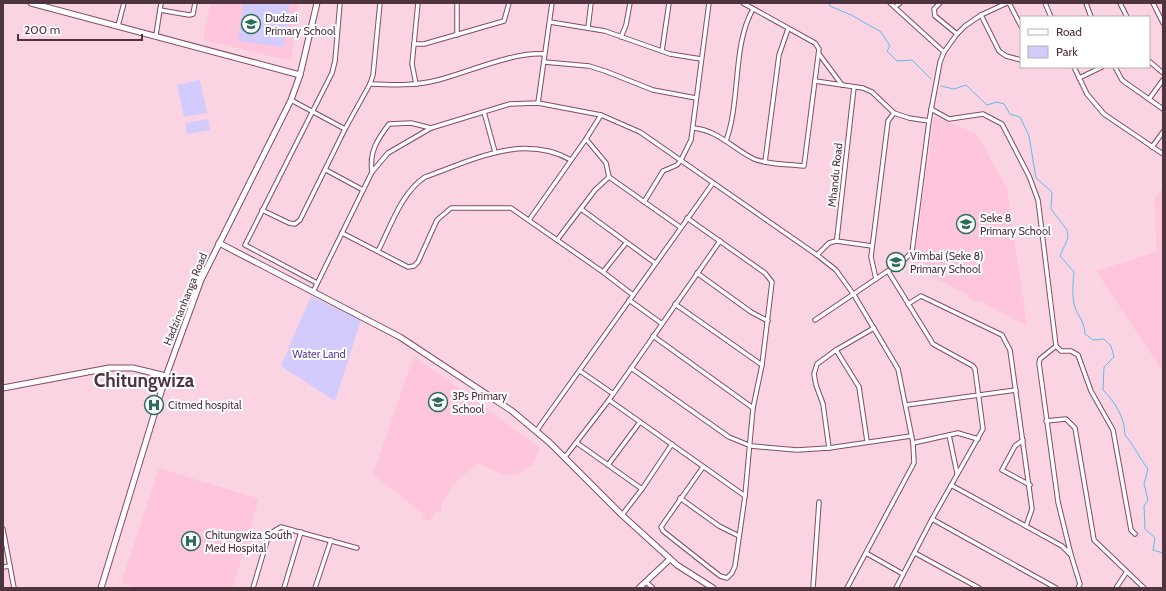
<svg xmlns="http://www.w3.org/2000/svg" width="1166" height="591" viewBox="0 0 1166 591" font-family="Cabin,sans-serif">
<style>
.built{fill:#fec5dc}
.green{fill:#d3cbfc}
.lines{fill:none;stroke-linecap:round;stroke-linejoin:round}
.stream{stroke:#5dbceb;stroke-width:1}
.street-casing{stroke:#824c64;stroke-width:5.5}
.secondary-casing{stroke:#824c64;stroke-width:7}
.street{stroke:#fff;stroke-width:3.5}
.secondary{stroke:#fff;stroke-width:5}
.labels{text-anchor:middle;stroke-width:4;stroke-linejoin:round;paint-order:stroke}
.poi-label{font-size:11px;fill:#4e343f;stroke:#fff;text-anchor:start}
.street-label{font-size:11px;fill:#4e343f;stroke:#fff}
.park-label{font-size:11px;fill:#593f9a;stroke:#fff}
.town-label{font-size:19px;font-weight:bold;fill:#4e343f;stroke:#fff}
</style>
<rect width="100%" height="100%" fill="#fbd4e3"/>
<!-- built -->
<g class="built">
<polygon points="211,3 298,3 291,61 203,40"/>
<polygon points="934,117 976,133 1007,188 1027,326 978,300 976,302 967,297 968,295 918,269 914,260"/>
<polygon points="1163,186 1163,372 1096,271 1160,251 1156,248 1155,200"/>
<polygon points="414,356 540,448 532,465 518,474 503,475 477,463 452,486 441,504 442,513 436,511 429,521 423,519 422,513 373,474"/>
<polygon points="159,468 259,499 233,588 137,588 121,583"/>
</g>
<!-- green -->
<g class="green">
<polygon points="243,3 290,3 284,47 238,41"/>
<polygon points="200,80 207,113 184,117 177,85"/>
<polygon points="208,119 210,130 187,134 185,123"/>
<polygon points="311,296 361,320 335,401 281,366"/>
</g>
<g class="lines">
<!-- stream -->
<g class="stream">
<polyline points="829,3 830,6 851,15 881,32 890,46 887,51 897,61 912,60 931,79"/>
<path d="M 941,86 L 954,89 L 966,85 L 987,105 L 997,102 L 1004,104 L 1010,114 L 1020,117 L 1029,136 L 1036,178 L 1052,192 L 1051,209 L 1067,230 L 1068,238 L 1060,256 L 1074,272 C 1073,282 1072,294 1074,304 C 1077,316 1084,319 1085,334 L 1093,340 L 1104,339 L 1111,346 L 1114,357 L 1104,367 L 1103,390 C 1115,402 1125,418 1125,435 C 1134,445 1139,458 1148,469 L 1144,484 L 1148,500 L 1144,506 L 1145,529 L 1155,538 L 1153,550 L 1163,553"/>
</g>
<!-- street casing -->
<g class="street-casing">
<g id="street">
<polyline points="890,3 944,52"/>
<polyline points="940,3 934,9 935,16 957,34"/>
<polyline points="1009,3 1021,26"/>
<polyline points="1045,3 1051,17"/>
<polyline points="1086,3 1091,17"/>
<polyline points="1120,3 1127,17"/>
<polyline points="1153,3 1163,23"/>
<polyline points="895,7 900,3"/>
<polyline points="160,10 189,15 193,14 195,3"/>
<polyline points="981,15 999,51 1006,56 1021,60"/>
<polyline points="550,22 605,31 670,54 701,59"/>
<polyline points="118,26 124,3"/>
<polyline points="588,28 591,3"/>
<polyline points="156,35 161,3"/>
<polyline points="457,35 457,3"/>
<polyline points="621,37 626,25 630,3"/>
<polyline points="414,44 424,44 504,21 509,3"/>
<polyline points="662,51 669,3"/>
<polyline points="819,54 842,85"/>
<polyline points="1149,61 1163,73"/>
<polyline points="544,62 589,66 605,71 653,90 696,98"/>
<polyline points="1074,67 1087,94 1104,114 1163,154"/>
<polyline points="1115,67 1122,80 1126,83 1163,109"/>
<polyline points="1079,78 1102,67"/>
<polyline points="815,81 863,88 872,92 894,113 909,118 929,121"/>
<path d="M 370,84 C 393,85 416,86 438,80 C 469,72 512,52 544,54"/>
<polyline points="416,84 412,64 418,3"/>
<polyline points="1149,99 1163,80"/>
<polyline points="291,100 345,129"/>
<polyline points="538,103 552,3"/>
<polyline points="931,109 949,119 983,114 1002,124 1029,176 1038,200 1056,346 1040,359 1039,363 1058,502 1071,555"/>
<polyline points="484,112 495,152"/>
<path d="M 693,128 C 718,130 733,149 754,159 C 769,165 788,164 804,166 L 819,49 L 815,43 L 743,3"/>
<path d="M 726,141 C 741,100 732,46 753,9"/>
<polyline points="1152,147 1163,132"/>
<polyline points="765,162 779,55 788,29"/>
<polyline points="326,170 363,190"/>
<path d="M 372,172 C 369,152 377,140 389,124 L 411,123 L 431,128"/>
<polyline points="609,177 680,227"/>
<polyline points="644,202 663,171 677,165 681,160 691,140 709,3"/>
<polyline points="581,209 655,263"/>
<polyline points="262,210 289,223 295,224 300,220 345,129 370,84 373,75 380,3"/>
<polyline points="687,218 765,273 772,282 762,365 753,408 745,496 735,566 732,573 727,578 720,576 663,531 661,527 703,467"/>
<polyline points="529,220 586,139 601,115"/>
<polyline points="342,233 408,267 414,266 418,262 437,220 451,208 511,208 603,272 633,295"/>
<polyline points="557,240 595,190 609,177 606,163 586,139"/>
<polyline points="836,241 872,246"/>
<path d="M 378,251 C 391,226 401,193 425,177 C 473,160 522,133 571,160"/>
<polyline points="817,255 829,243 836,241 837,238 854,87"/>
<polyline points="888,271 933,344 973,366 975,369 983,429 932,519 896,588"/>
<polyline points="603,272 626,243"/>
<polyline points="697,273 751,312 768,321"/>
<polyline points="876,279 871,257 888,121 894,113"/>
<polyline points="317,283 245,245 332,73 335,61 340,3"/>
<polyline points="313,292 372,172 388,153 431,128 510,104 538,103 601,115 640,132 817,255 836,270 854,295 898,369 913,443 914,463 847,588"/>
<polyline points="629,300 661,323"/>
<polyline points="675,304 762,365"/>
<polyline points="908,304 921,296 1002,335 1010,350 1032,509 1026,526"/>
<polyline points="815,320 904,260 912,252 929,121 940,62 944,52 957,34 965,26 981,15 1007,3"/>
<polyline points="653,336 753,408"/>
<polyline points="1056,346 1061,351 1071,351 1078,355 1091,391 1113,430 1131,530 1135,534"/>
<polyline points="836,350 859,387 867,441"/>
<polyline points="631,368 729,437 751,446 797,450 829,448 911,436"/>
<polyline points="580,371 612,393"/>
<polyline points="609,400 745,496"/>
<polyline points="906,405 1016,390"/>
<polyline points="1046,421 1066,419 1075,428 1094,540 1144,588"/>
<polyline points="537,430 713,183"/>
<polyline points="949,435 957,473"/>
<polyline points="1023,440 1015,446 1002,470 1030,485"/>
<polyline points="577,443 642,489 672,444"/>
<polyline points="913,443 958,433 978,439"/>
<polyline points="829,448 823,404 816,385 814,374 817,364 836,350 874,328"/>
<polyline points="565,457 609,400 720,241"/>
<polyline points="608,465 640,422"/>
<polyline points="951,485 1062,546 1071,555 1080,584 1078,588"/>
<polyline points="680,498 719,526 739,536"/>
<polyline points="622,515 642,489"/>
<polyline points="932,519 1056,588"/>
<polyline points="3,529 14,588"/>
<polyline points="866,553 903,574"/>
<polyline points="915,553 979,588"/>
<polyline points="3,567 10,566"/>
<polyline points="646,582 653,588"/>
<polyline points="253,588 269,534 281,527 357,548"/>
<polyline points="284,588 301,532"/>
<polyline points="315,588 331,540"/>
<polyline points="813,588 819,502"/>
<polyline points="1116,588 1126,573"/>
</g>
</g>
<!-- secondary casing -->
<g class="secondary-casing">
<g id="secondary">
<polyline points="31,3 300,75"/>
<polyline points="219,243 400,337 512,411 549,442 622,515 677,565 713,588"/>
<polyline points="3,388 109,368 133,368 166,376"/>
<polyline points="101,588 166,376 201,280 291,100 300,75 317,3"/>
<polyline points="639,588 670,559"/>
</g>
</g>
<!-- street -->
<use href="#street" class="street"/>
<!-- secondary -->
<use href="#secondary" class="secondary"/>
</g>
<!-- icons -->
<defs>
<g id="school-ring" transform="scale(1)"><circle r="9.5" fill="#fff" stroke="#2b6c5a" stroke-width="1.5"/><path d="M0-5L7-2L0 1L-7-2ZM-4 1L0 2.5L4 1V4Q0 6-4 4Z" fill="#2b6c5a"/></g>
<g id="hospital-ring" transform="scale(1)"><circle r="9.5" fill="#fff" stroke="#2b6c5a" stroke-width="1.5"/><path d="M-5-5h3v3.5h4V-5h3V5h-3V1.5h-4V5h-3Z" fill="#2b6c5a"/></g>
</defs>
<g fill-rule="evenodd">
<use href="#school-ring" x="251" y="24"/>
<use href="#school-ring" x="966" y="224"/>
<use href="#school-ring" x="896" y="262"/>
<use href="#school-ring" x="438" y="402"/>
<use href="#hospital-ring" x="154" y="405"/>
<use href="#hospital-ring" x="191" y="541"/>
</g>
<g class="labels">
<!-- poi labels -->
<g class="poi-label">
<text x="265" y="22">Dudzai<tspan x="265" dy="13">Primary School</tspan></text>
<text x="980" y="222">Seke 8<tspan x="980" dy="13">Primary School</tspan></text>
<text x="910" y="260">Vimbai (Seke 8)<tspan x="910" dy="13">Primary School</tspan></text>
<text x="452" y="400">3Ps Primary<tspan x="452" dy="13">School</tspan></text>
<text x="168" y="409">Citmed hospital</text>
<text x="205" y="539">Chitungwiza South<tspan x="205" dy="13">Med Hospital</tspan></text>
</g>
<!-- street labels -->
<g class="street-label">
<text transform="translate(835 175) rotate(-84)" y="4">Mhandu Road</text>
<text transform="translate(185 299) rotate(-68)" y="4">Hadzinanhanga Road</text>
</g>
<!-- park labels -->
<g class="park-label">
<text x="319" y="358">Water Land</text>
</g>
<!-- town labels -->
<g class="town-label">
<text x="144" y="387">Chitungwiza</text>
</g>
</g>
<!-- border -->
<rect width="1166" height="591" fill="none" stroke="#4e343f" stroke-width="8"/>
<!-- legend -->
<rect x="1020" y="16" width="130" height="52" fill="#ffffff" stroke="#b8aeb2"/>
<rect x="1028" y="29" width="20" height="6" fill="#ffffff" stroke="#b8aeb2"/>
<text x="1056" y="36" font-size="12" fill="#4e343f">Road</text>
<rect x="1028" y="46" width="20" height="12" fill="#d3cbfc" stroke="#b8aeb2"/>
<text x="1056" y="56" font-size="12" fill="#4e343f">Park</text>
<!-- scale -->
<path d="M18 34v6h124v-6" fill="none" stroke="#4e343f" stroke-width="2"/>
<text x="24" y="34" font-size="12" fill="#4e343f" stroke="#ffffff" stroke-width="3" paint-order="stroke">200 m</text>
</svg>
